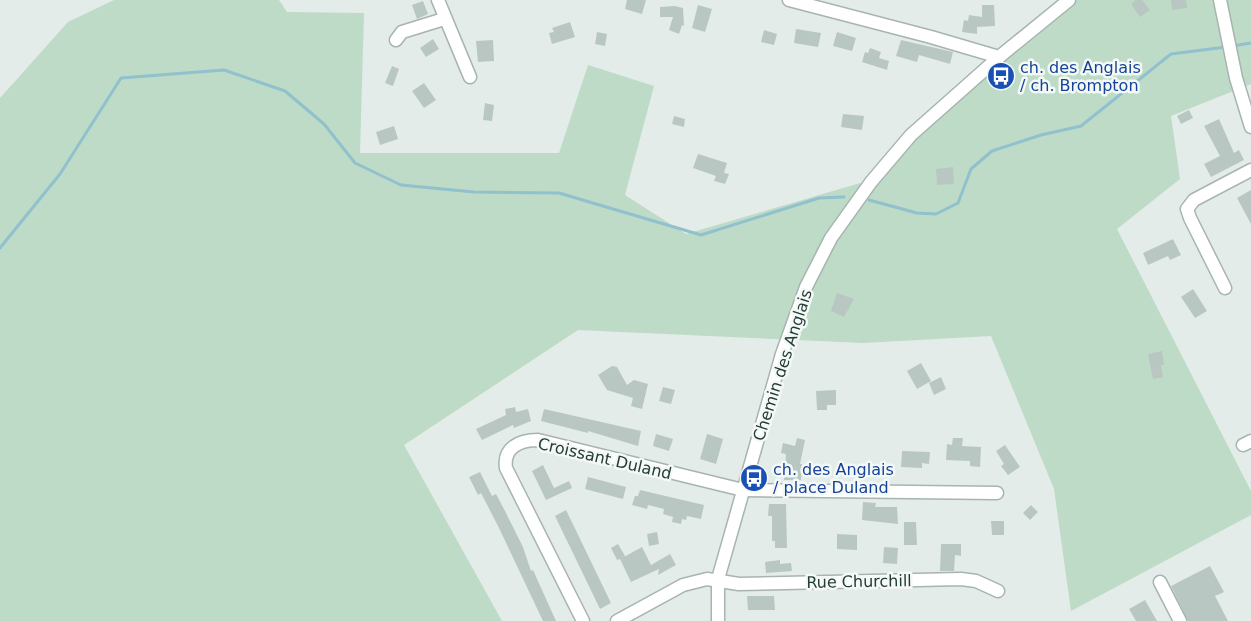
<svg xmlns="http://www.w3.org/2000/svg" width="1251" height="621" viewBox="0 0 1251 621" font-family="'DejaVu Sans',sans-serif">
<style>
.green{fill:#bedbc7}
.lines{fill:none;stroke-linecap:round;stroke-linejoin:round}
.stream{stroke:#90c1cd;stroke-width:3}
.building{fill:#b9c7c2}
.minor-casing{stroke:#a7b4b0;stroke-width:15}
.minor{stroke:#fff;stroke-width:12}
.labels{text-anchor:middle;stroke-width:5;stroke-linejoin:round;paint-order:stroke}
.transit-label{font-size:16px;fill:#164399;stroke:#f4f9f6;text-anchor:start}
.street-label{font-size:16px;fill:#243c37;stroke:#f4f9f6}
</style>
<rect width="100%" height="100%" fill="#e4ece9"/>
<!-- green -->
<polygon class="green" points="114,0 279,0 287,12 364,13 360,153 559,153 588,65 654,86 625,195 686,234 874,179 993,65 1076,0 1251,0 1251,84 1171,116 1180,179 1117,229 1251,491 1251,515 1071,611 1054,489 991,336 863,343 578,330 404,445 502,621 0,621 0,98 68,22"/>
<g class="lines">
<!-- stream -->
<g class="stream">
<polyline points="1232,46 1251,43"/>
<polyline points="869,200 917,213 936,214 958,203 971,169 992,151 1041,135 1081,126 1171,54 1226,47"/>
<polyline points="0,248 60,174 121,78 224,70 285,91 324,124 355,163 401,185 474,192 559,193 701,235 819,198 844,197"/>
</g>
</g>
<!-- building -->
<g class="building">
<polygon points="627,0 646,0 642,14 625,9"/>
<polygon points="1136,0 1142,0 1150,10 1140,17 1131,4"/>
<polygon points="1171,0 1186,0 1187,8 1172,10"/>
<polygon points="423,1 428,14 417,19 412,5"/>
<polygon points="698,5 712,9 705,32 692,28"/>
<polygon points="982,5 994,5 995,26 977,27 977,34 962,32 964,20 968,21 969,15 982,17"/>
<polygon points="675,6 683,8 684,26 682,25 679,34 669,30 673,17 660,17 660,7"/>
<polygon points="570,22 575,37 552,44 549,33 554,32 552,28"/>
<polygon points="796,29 821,33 818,47 794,43"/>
<polygon points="764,30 777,34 774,45 761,42"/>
<polygon points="597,32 607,34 605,46 595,44"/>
<polygon points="837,32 856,38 852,51 833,46"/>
<polygon points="433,39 439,49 426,57 420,48"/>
<polygon points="493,40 494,61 478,62 476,41"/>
<polygon points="901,40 953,52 950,64 919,55 917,62 896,56"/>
<polygon points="870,48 881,52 879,58 889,61 887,70 862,62 865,52 868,53"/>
<polygon points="392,66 399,69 393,86 385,83"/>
<polygon points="424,83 436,100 424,108 412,91"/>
<polygon points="485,103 494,105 492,121 483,120"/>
<polygon points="1189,110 1193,118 1181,124 1177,116"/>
<polygon points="843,114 864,116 862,130 841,127"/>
<polygon points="674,116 685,119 684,127 672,124"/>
<polygon points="1219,119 1234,153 1239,150 1244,160 1211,177 1204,164 1220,156 1204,126"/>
<polygon points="394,126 398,139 380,145 376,132"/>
<polygon points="698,154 727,163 724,173 729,174 725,184 714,181 716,176 693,168"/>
<polygon points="953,167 954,184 937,185 936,169"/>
<polygon points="1251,190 1251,224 1237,198"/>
<polygon points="1173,239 1181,255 1170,260 1168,256 1148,265 1143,253"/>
<polygon points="1193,289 1207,311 1195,318 1181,297"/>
<polygon points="837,293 854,299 844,317 831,311"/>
<polygon points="1162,351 1164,365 1161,365 1163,377 1153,379 1148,354"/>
<polygon points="921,363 931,381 917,389 907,371"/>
<polygon points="612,366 617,367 627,385 634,380 648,384 642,409 631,406 633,398 607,390 598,375"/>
<polygon points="941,377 946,389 934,395 929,383"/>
<polygon points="663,387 675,390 671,404 659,401"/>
<polygon points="836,390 836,405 827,405 827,410 817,410 816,391"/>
<polygon points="515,407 516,412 528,409 531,421 514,428 513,425 482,440 476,429 506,415 505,409"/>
<polygon points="544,409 641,431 638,446 588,431 588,433 541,421"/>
<polygon points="656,434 673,439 669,451 653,446"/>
<polygon points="707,434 723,439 716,464 700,459"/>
<polygon points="797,438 805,440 800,464 802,464 801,480 784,480 786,454 781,453 783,443 795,446"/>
<polygon points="953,438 963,438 962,446 981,447 980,467 970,466 970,461 946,460 947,444 952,445"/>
<polygon points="1005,445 1020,467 1008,475 1001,466 1004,464 996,451"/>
<polygon points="902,451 930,452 929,464 922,463 922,468 901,467"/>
<polygon points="543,465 554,488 569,481 572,488 546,500 532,471"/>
<polygon points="480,472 492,496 496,494 505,511 523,547 531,571 533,570 556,621 543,621 498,526 481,493 478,495 469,477"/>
<polygon points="588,477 626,487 623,499 585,489"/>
<polygon points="640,490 704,505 701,519 687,516 686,520 682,519 681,524 672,522 673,517 663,514 664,509 648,505 647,509 632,505 635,496 638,496"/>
<polygon points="863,502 876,503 875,507 897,507 898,524 862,520"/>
<polygon points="769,504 786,504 787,548 775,548 775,541 772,541 772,516 768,516"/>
<polygon points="1031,505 1038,512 1030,520 1023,513"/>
<polygon points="566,510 611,603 600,609 555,516"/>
<polygon points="991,521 1004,521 1004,535 992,535"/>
<polygon points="904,522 916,522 917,545 904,545"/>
<polygon points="657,532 659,544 649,546 647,534"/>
<polygon points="837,534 857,535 857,550 837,549"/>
<polygon points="618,544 625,556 622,558 642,547 651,565 670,554 676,565 658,575 659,569 631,582 620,559 617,560 611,548"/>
<polygon points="941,544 961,544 961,556 955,555 954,571 940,571"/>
<polygon points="884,547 898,548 897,564 883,563"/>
<polygon points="780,560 780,564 791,563 792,571 766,573 765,562"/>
<polygon points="1210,566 1224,592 1215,596 1228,621 1188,621 1171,586"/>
<polygon points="747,596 774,596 775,610 748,610"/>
<polygon points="1145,600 1157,621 1136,621 1129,609"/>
</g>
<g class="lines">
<!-- minor casing -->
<g class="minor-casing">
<g id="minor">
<polyline points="438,0 470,77"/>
<polyline points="789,0 931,37 999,57"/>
<polyline points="1220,0 1236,78 1251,127"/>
<polyline points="396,40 402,32 444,19"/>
<polyline points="1225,288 1190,218 1187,209 1194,200 1251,170"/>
<polyline points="1243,445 1251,441"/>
<polyline points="1160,582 1180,621"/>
<path d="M 583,621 L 506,468 C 503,448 519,440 538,440 L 743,490 L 997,493"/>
<polyline points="617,621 683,585 707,579 739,584 961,579 976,581 998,591"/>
<polyline points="718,621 718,579 782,354 806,287 831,238 871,182 911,135 999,57 1069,0"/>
</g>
</g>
<!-- minor -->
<use href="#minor" class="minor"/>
</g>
<!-- icons -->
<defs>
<g id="bus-disc" transform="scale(1.4375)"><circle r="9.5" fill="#1a4fb4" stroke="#f4f9f6"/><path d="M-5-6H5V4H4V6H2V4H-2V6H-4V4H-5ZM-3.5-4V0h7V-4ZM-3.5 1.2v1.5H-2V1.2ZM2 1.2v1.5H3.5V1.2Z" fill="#fff"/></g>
</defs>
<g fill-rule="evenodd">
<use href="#bus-disc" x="1001" y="76"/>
<use href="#bus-disc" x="754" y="478"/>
</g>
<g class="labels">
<!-- transit labels -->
<g class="transit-label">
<text x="1020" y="73">ch. des Anglais<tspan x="1020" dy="18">/ ch. Brompton</tspan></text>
<text x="773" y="475">ch. des Anglais<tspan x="773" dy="18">/ place Duland</tspan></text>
</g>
<!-- street labels -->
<g class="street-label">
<text transform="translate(782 365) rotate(-72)" y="6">Chemin des Anglais</text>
<text transform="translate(605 458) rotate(13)" y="6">Croissant Duland</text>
<text transform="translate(859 581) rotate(-1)" y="6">Rue Churchill</text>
</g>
</g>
</svg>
